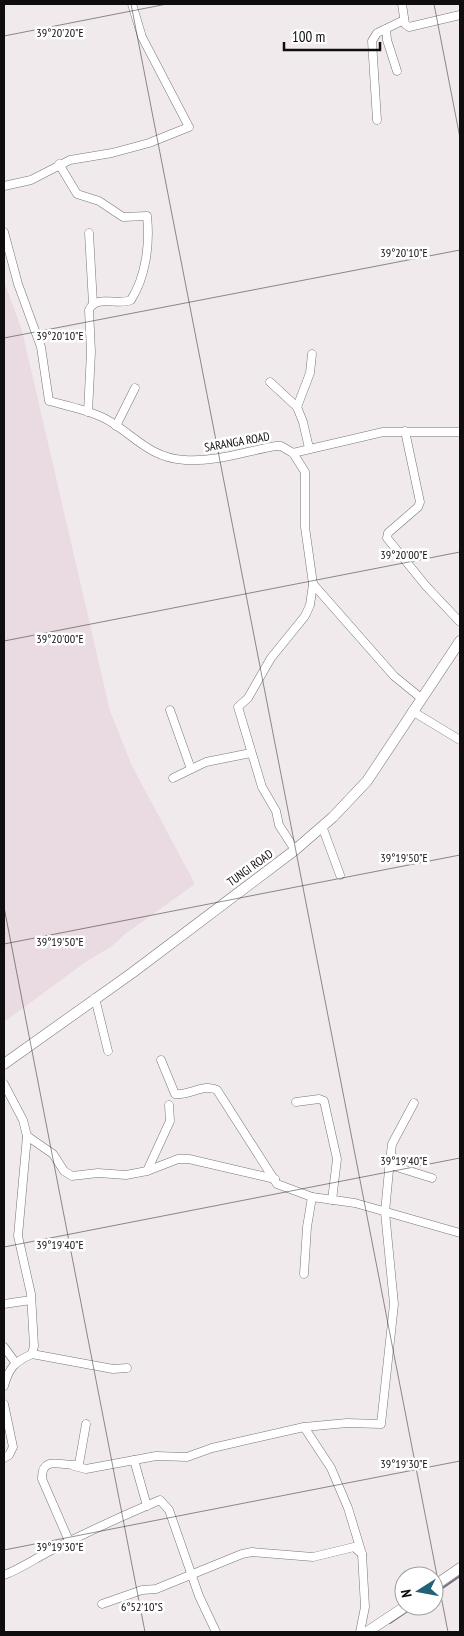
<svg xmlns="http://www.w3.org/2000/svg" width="464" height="1636" viewBox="0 0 464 1636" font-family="'PT Sans Narrow',sans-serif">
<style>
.built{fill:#e9dbe1}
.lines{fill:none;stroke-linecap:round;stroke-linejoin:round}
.stream{stroke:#726b82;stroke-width:2}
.street-casing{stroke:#7a7577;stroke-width:9}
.secondary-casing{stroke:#7a7577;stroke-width:11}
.street{stroke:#fff;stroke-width:8}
.secondary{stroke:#fff;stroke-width:10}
.ticks{fill:none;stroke:#0f0d0e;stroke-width:1;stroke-opacity:0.45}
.labels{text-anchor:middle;stroke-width:5;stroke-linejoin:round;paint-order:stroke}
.street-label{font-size:12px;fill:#0f0d0e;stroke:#fff}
.ticks-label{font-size:12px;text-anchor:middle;fill:#0f0d0e;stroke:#fff;stroke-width:5;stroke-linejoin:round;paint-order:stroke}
</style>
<rect width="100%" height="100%" fill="#f0eaec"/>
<!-- built -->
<polygon class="built" points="4,281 22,331 110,711 132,766 195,884 125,934 112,946 87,961 4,1022"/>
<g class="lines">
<!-- stream -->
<g class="stream">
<polyline points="434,1594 460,1576"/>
<polyline points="390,1623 415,1606"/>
</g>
<!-- street casing -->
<g class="street-casing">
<g id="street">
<polyline points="402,4 405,24 409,27 460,15"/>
<polyline points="386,29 387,40 397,71"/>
<polyline points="377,120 372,41 377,33 404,20"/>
<path d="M 59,164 L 77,194 L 99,201 L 123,217 L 147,216 C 150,244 146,276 131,300 C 118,306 96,294 89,310 L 91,352 L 88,412"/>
<polyline points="4,186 31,180 70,160 112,153 149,143 189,127 142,37 132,4"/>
<path d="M 4,232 L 18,284 L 41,347 L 49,401 C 68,406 87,410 104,418 C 133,433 148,458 185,460 C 217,462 246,451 276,446 L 281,446 L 293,453 L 305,472 L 305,527 L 313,584 L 394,676 L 421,698"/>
<polyline points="89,233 93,304"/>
<polyline points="270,382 297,407"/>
<polyline points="116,426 135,388"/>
<polyline points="405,431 420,502 418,507 388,533 387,538 426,586 460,622"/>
<polyline points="309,448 303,422 297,407 310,373 312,354"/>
<polyline points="293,453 383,432 460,432"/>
<polyline points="170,710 191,769"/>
<polyline points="412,711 460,740"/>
<polyline points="173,778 206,762 251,753"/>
<polyline points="322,826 340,875"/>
<polyline points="295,850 279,825 276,811 262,787 238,707 248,698 271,658 305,616 310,605 313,584"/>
<polyline points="95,998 108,1051"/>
<path d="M 161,1060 L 175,1094 C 188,1096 205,1083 217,1090 L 277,1184 L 312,1197 L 355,1203 L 460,1233"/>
<path d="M 4,1084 L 23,1120 L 27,1136 L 18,1236 L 31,1294 L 34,1346 L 32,1354 C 14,1362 9,1368 4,1386"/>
<polyline points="296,1102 319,1099 324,1101 337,1159 332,1200"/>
<polyline points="27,1136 53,1154 64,1171 72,1176 98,1173 126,1175 147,1171 178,1159 189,1159 275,1179"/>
<polyline points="390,1165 432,1178"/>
<polyline points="147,1171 170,1121 169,1105"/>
<polyline points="304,1274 307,1227 312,1197"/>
<polyline points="4,1304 31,1300"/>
<polyline points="4,1347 15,1362"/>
<polyline points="32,1354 113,1369 127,1368"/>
<polyline points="4,1404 13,1447 9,1455 4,1458"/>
<polyline points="304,1427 331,1468 348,1508 362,1554 365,1607 360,1632"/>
<polyline points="134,1460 147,1506"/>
<polyline points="74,1466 86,1469 156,1456 187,1457 212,1448 304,1427 347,1423 381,1424 394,1304 385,1212 389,1170 392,1144 414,1103"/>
<path d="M 69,1541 L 42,1479 C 41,1452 67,1469 79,1464 L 86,1424"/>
<path d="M 4,1575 C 20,1569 33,1560 48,1552 C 85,1533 122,1516 160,1500 L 169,1510 L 199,1596 L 216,1632"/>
<polyline points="102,1604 142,1590 156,1589 242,1554 252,1552 313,1557 354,1547 362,1554"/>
</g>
</g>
<!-- secondary casing -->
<g class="secondary-casing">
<g id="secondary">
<polyline points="4,1064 132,973 295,850 333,817 367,781 460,641"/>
<polyline points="434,1586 460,1568"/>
<polyline points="367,1632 406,1606"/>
</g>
</g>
<!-- street -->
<use href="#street" class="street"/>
<!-- secondary -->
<use href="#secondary" class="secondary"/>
</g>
<!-- ticks -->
<path class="ticks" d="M 131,4 L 448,1632M 434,4 L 460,138M 4,36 L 167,4M 4,338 L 460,250M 4,641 L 460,552M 4,907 L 145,1632M 4,944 L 460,855M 4,1247 L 460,1158M 4,1550 L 460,1461"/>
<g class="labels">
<!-- street labels -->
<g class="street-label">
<text transform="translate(237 442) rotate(-10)" y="4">SARANGA ROAD</text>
<text transform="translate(250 868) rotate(-36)" y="4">TUNGI ROAD</text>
</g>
</g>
<g class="ticks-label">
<text x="60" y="37">39°20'20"E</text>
<text x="404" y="257">39°20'10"E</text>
<text x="60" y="340">39°20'10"E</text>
<text x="404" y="559">39°20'00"E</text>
<text x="60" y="643">39°20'00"E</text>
<text x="404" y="862">39°19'50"E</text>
<text x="60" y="946">39°19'50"E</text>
<text x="404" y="1165">39°19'40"E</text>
<text x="60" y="1249">39°19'40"E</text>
<text x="404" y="1468">39°19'30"E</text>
<text x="60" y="1551">39°19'30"E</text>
<text x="142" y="1611">6°52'10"S</text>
</g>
<!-- border -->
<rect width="464" height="1636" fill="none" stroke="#0f0d0e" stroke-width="10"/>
<!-- north arrow -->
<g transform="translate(419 1591) rotate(259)"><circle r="24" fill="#ffffff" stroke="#9f9e9f"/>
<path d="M0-4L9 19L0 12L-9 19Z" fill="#216277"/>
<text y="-8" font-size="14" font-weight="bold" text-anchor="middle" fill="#0f0d0e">N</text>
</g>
<!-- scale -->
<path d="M284 42v8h96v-8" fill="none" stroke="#0f0d0e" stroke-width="2.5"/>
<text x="292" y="42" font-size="15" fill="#0f0d0e" stroke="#ffffff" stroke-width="4" paint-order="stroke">100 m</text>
</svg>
